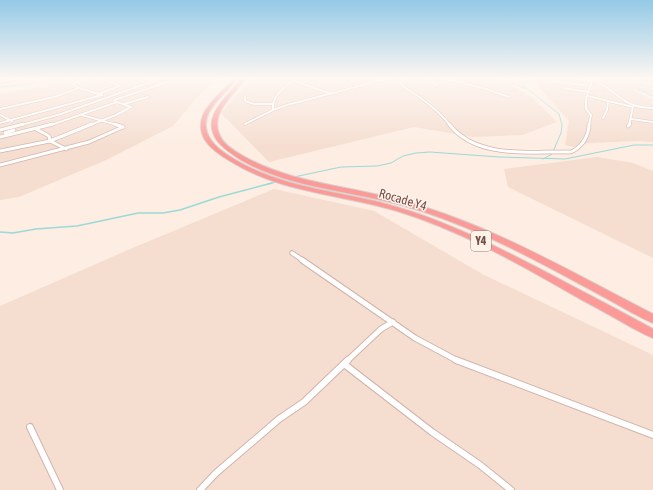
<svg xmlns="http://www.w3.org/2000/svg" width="653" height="490" viewBox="0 0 653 490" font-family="'Asap Condensed',sans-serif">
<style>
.residential{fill:#f5ddd0}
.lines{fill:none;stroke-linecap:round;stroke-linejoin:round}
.stream-far1{stroke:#9bdad6;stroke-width:1}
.stream{stroke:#9bdad6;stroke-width:1.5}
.street-far4-casing{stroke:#d1b4ab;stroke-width:3}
.street-far3-casing{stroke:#d1b4ab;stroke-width:4.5}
.street-far2-casing{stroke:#d1b4ab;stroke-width:5.5}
.street-far1-casing{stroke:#d1b4ab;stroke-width:7}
.street-casing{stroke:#d1b4ab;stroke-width:8}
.secondary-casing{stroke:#d4b2a8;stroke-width:2}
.highway-casing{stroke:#d9cdcb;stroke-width:2}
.street-far4{stroke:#fff;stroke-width:2}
.street-far3{stroke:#fff;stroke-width:3}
.street-far2{stroke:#fff;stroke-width:3.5}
.street-far1{stroke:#fff;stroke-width:5}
.street{stroke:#fff;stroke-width:6}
.secondary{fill:#fff;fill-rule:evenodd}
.highway{fill:#fb9a96;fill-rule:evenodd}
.labels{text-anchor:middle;stroke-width:3;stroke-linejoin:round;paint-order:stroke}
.shield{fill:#fff2e9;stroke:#9f7f78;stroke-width:1}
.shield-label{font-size:12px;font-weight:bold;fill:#764e47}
.street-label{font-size:13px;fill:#764e47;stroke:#fff2e9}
</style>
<rect width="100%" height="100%" fill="#fdede2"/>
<!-- residential -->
<g class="residential">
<polygon points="45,79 216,79 200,94 173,126 106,160 19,197 0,200 0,94 50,85 51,81"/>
<polygon points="252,79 496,79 504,81 533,98 557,122 522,135 473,137 414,127 269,162 221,113"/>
<polygon points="532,79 653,79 653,95 627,87 653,100 653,142 639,141 590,143 574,147 565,145 569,121"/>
<polygon points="597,157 633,163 653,171 653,258 508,187 504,169"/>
<polygon points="274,189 374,211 484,275 653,355 653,490 0,490 0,306 128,250"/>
</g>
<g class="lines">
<!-- stream-far1 -->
<g class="stream-far1">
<polyline points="502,79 526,89"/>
<polyline points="520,79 519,82 559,114 562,125 561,133 552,154 543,159"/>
<polyline points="0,87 32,84"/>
<polyline points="638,89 653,96"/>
<polyline points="294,177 341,167 377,166 391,163 403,156 416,153 430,152 499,157 565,159 634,145 653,145"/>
<polyline points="268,184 277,182"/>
</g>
<!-- stream -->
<polyline class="stream" points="0,232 13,233 36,229 77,226 138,213 163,213 180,210 219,197 272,183"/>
<!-- street-far4 casing -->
<g class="street-far4-casing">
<g id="street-far4">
<polyline points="66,79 79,88 102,95"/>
<polyline points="103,79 120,86"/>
<polyline points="145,79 153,81"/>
<path d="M 408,79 L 399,82 C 406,90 414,93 422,99 C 433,107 442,115 450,125"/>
<polyline points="431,79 436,86"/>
<polyline points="447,79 486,89 509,97"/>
<polyline points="576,79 593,81"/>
<polyline points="636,79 643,83 653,84"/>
<polyline points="292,80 331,94"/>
<path d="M 593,80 C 619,91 621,108 653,108"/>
<polyline points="551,81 591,86"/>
<polyline points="72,84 87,79"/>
<polyline points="563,88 589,92"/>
<polyline points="651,89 653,89"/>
<polyline points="98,94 120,86"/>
<polyline points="245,96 245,101 254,104 272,104"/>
<polyline points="588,96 633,107 629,125"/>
<polyline points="116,102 114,100 168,82 171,79"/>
<polyline points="124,104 148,97"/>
<polyline points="0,109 54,97 79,88"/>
<path d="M 273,110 C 271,96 284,89 293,80"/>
<polyline points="0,115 12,121"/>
<polyline points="82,115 117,125"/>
<polyline points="603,118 607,110 608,101"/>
<polyline points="631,119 653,122"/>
<polyline points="0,123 102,95"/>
<polyline points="245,124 273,110 287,105 386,79"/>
<polyline points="21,125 61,114 159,79"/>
<polyline points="51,125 117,102 131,107"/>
<polyline points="90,125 116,115 131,107"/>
<polyline points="589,125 591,115 586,109 586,98 593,79"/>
</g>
</g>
<!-- street-far3 casing -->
<g class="street-far3-casing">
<g id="street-far3">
<polyline points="114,124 123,127"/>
<path d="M 449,124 C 477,160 531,151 571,152 C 582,147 589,136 589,124"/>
<polyline points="628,126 630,124"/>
<polyline points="36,129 49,136 50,141 66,149"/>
<polyline points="0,130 24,124"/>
<polyline points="5,133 14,130"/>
<polyline points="0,137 53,124"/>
<polyline points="0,151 50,141 92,124"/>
<polyline points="0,165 89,142 123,127"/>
</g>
</g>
<!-- street-far2 casing -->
<g class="street-far2-casing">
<polyline id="street-far2" points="292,253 304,261"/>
</g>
<!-- street-far1 casing -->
<g class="street-far1-casing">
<g id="street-far1">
<polyline points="302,260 415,338 458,361"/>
<polyline points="347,361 381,329 393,322"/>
</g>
</g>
<!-- street casing -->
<g class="street-casing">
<g id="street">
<polyline points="456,360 653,435"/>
<polyline points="344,364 432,432 480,465 511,490"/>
<polyline points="30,427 60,490"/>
<polyline points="200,490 216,473 279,419 304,402 348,360"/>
</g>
</g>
<!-- secondary casing -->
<g class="secondary-casing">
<polygon id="secondary" points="11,79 19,79 0,83 0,81"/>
</g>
<!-- highway casing -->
<g class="highway-casing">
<g id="highway">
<path d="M 233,79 L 237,79 C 223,97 194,115 211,140 C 217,149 226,154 234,159 C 279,186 329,190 379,202 C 435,216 486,241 538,268 C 576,288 615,308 653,329 L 653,338 C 645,335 637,330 629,326 C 614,317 599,309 584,301 C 524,267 463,231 397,211 C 341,194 281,193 230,161 C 220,155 211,149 205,140 C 190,114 219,97 233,79 Z"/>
<path d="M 241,79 L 245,79 C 233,96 209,113 220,136 C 224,145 234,151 243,156 C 286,180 331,184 379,195 C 477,216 565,269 653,314 L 653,323 C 645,320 637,315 629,311 C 612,301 595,292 578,283 C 521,252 463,222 401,205 C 347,190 290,188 241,160 C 232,154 222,148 216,139 C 201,115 229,96 241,79 Z"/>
</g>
</g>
<!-- street-far4 -->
<use href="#street-far4" class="street-far4"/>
<!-- street-far3 -->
<use href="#street-far3" class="street-far3"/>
<!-- street-far2 -->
<use href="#street-far2" class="street-far2"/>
<!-- street-far1 -->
<use href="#street-far1" class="street-far1"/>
<!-- street -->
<use href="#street" class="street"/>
<!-- secondary -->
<use href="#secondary" class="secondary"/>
<!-- highway -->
<use href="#highway" class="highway"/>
</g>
<!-- sky -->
<linearGradient id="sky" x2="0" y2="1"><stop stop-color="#94c9e6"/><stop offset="0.53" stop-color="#fef7f2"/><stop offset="1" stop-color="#fef7f2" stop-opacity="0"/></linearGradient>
<rect width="653" height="148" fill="url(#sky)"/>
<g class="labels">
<!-- shield labels -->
<rect class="shield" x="471" y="231" width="20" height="20" rx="3"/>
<g class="shield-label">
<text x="481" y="245">Y4</text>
</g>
<!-- street labels -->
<g class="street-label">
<text transform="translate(403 199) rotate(16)" y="5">Rocade Y4</text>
</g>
</g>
</svg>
